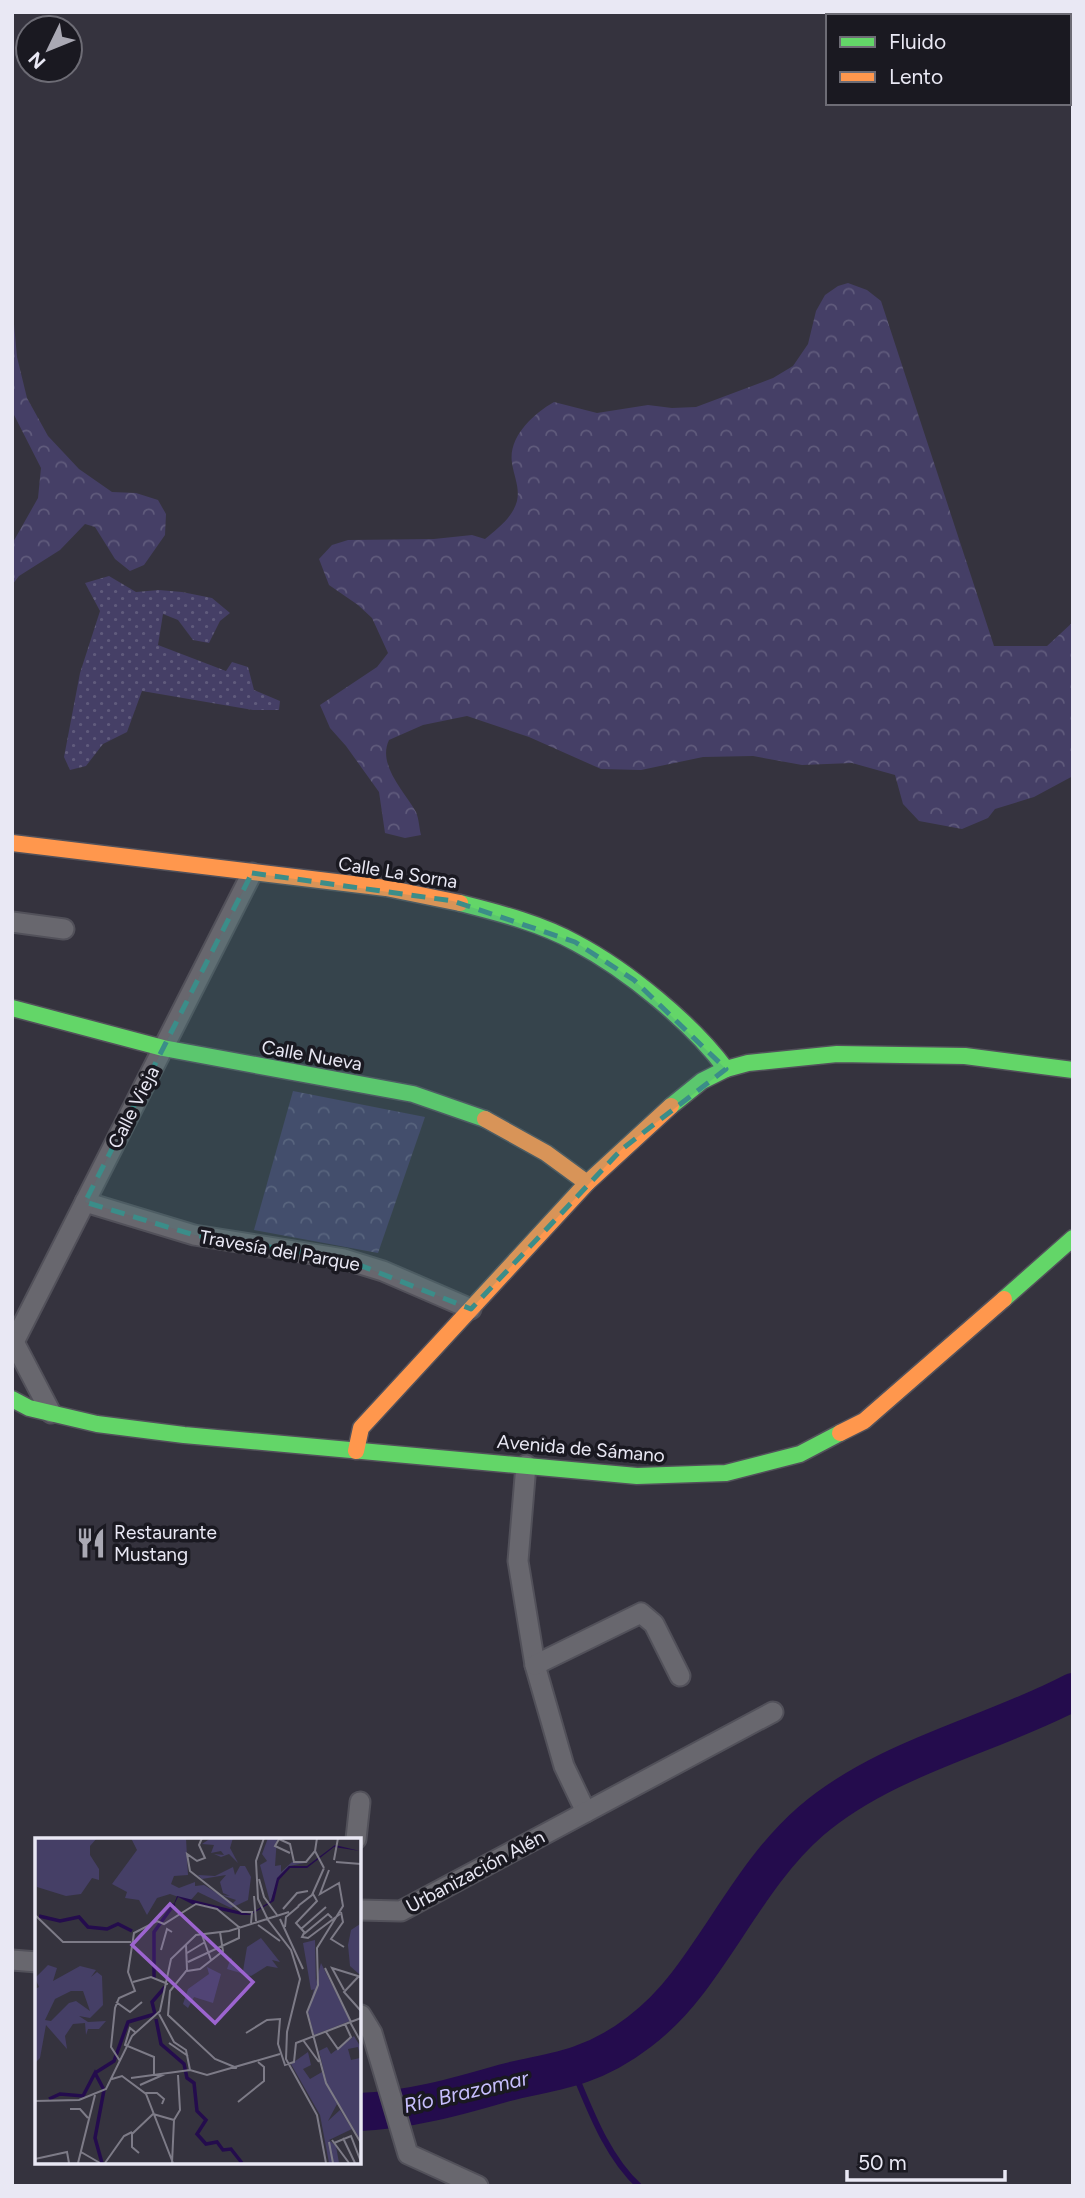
<svg xmlns="http://www.w3.org/2000/svg" width="1085" height="2198" viewBox="0 0 1085 2198" font-family="Figtree,sans-serif">
<style>
.grass{fill:url(#grass-dots)}
.forest{fill:url(#forest-crowns)}
.lines{fill:none;stroke-linecap:round;stroke-linejoin:round}
.stream{stroke:#240c4d;stroke-width:6}
.river{stroke:#240c4d;stroke-width:38}
.street-casing{stroke:#52515a;stroke-width:23}
.fast-casing{stroke:#52515a;stroke-width:19}
.slow-casing{stroke:#52515a;stroke-width:19}
.street{stroke:#68676e;stroke-width:19}
.fast{stroke:#63d668;stroke-width:16}
.slow{stroke:#ff974d;stroke-width:16}
.marked{fill:#3b8d89;fill-opacity:0.2;stroke:#3b8d89;stroke-width:5;stroke-dasharray:14 9;stroke-linejoin:round}
.labels{text-anchor:middle;stroke-width:7;stroke-linejoin:round;paint-order:stroke}
.street-label{font-size:19px;fill:#e9e8f4;stroke:#1a1921}
.poi-label{font-size:19px;fill:#e9e8f4;stroke:#1a1921;text-anchor:start}
.water-label{font-size:21px;font-style:italic;fill:#c7befd;stroke:#1a1921}
.inset-river{fill:none;stroke:#240c4d;stroke-width:3.5}
.inset-road{fill:none;stroke:#7d7b87;stroke-width:2}
.view{fill:#9c64cf;fill-opacity:0.15;stroke:#9c64cf;stroke-width:3.5}
.inset-edge{fill:none;stroke:#e9e8f4;stroke-width:3.5}
</style>
<defs>
<pattern id="grass-dots" width="8" height="8" patternUnits="userSpaceOnUse" patternTransform="scale(1.75)"><rect width="8" height="8" fill="#453f66"/><path d="M2 2h.1M6 6h.1" fill="none" stroke="#605b7c" stroke-width="1.8" stroke-linecap="round"/></pattern>
<pattern id="forest-crowns" width="20" height="18" patternUnits="userSpaceOnUse" patternTransform="scale(1.75)"><rect width="20" height="18" fill="#453f66"/><path d="M2 6a3 3 0 1 1 6 0M12 15a3 3 0 1 1 6 0" fill="none" stroke="#605b7c"/></pattern>
</defs>
<rect width="100%" height="100%" fill="#35333e"/>
<!-- grass -->
<polygon class="grass" points="109,576 136,592 159,590 182,592 212,598 230,613 220,621 209,643 193,640 178,620 163,614 158,645 226,671 232,662 248,667 254,690 280,701 279,710 253,710 142,691 127,732 103,744 86,766 70,770 64,757 80,673 100,611 85,583"/>
<!-- forest -->
<g class="forest">
<path d="M 848,283 L 867,290 L 881,301 L 994,646 L 1047,646 L 1073,622 L 1073,776 L 1034,797 L 995,809 L 988,818 L 962,829 L 919,821 L 903,804 L 895,775 L 852,763 L 802,765 L 753,756 L 703,757 L 641,770 L 601,769 L 529,737 L 467,716 L 423,725 L 389,740 C 377,765 405,792 416,812 C 419,819 419,827 421,835 L 405,838 L 385,833 L 379,792 L 346,746 L 330,728 L 320,705 L 377,667 L 388,653 L 372,618 L 358,605 L 329,585 L 319,559 L 332,545 L 348,540 L 434,539 L 472,535 L 485,539 C 497,529 513,517 517,501 C 520,487 514,477 512,463 C 508,437 533,414 554,402 L 597,413 L 648,405 L 672,408 L 696,407 L 773,378 L 793,366 L 808,344 L 816,311 L 825,295 L 838,286 Z"/>
<polygon points="12,303 17,357 27,398 48,436 79,469 112,492 136,493 158,500 166,514 165,535 144,565 130,571 115,559 95,527 85,524 60,550 19,576 12,585 12,544 38,498 41,468 12,411"/>
<polygon points="293,1091 425,1117 378,1253 254,1230"/>
</g>
<g class="lines">
<!-- stream -->
<path class="stream" d="M 572,2067 C 589,2107 606,2156 639,2186"/>
<!-- river -->
<path class="river" d="M 359,2112 C 409,2110 456,2097 504,2083 C 529,2076 557,2073 581,2064 C 622,2050 660,2019 686,1985 C 728,1931 759,1866 811,1821 C 886,1757 987,1737 1073,1692"/>
<!-- street casing -->
<g class="street-casing">
<g id="street">
<polyline points="12,922 64,929"/>
<polyline points="85,1202 194,1235 344,1259 383,1271 471,1309"/>
<polyline points="14,1342 252,873"/>
<polyline points="14,1342 51,1413"/>
<polyline points="526,1465 518,1561 535,1665 564,1766 586,1812"/>
<polyline points="535,1665 641,1613 654,1624 680,1676"/>
<polyline points="356,1839 360,1802"/>
<polyline points="359,1910 401,1911 773,1712"/>
<polyline points="12,1960 37,1962"/>
<polyline points="359,2015 361,2015 372,2033 408,2154 478,2186"/>
</g>
</g>
<!-- fast casing -->
<g class="fast-casing">
<g id="fast">
<path d="M 460,903 C 499,913 540,923 576,943 C 627,970 692,1023 726,1069"/>
<polyline points="12,1008 163,1048 413,1094 485,1119"/>
<polyline points="671,1106 702,1081 726,1069 748,1063 837,1054 965,1056 1073,1070"/>
<polyline points="1004,1299 1073,1238"/>
<polyline points="12,1399 29,1408 97,1424 184,1435 637,1476 726,1473 800,1454 840,1433"/>
</g>
</g>
<!-- slow casing -->
<g class="slow-casing">
<g id="slow">
<polyline points="12,843 386,888 460,903"/>
<polyline points="485,1119 546,1153 587,1183"/>
<polyline points="840,1433 864,1421 1004,1299"/>
<polyline points="356,1451 361,1428 587,1183 671,1106"/>
</g>
</g>
<!-- street -->
<use href="#street" class="street"/>
<!-- fast -->
<use href="#fast" class="fast"/>
<!-- slow -->
<use href="#slow" class="slow"/>
</g>
<!-- marked area -->
<path class="marked" d="M 252,873 L 453,901 L 575,942 L 634,980 L 726,1069 L 622,1149 L 471,1309 L 344,1259 L 194,1235 L 85,1202 Z"/>
<!-- icons -->
<defs>
<g id="restaurant-bare" transform="scale(2.415)"><path d="M-5-6h1v4h1v-4h1v4h1v-4h1v5L-1.5 .5V6h-2V.5L-5-1ZM5-6V6H3V1.5H1.5Q1.5-4 5-6Z" fill="#aaa9b4" stroke="#1a1921" stroke-width="2.5" paint-order="stroke"/></g>
</defs>
<g fill-rule="evenodd">
<use href="#restaurant-bare" x="91" y="1543"/>
</g>
<g class="labels">
<!-- street labels -->
<g class="street-label">
<text transform="translate(398 872) rotate(9)" y="7">Calle La Sorna</text>
<text transform="translate(312 1055) rotate(10)" y="7">Calle Nueva</text>
<text transform="translate(133 1107) rotate(-63)" y="7">Calle Vieja</text>
<text transform="translate(280 1250) rotate(10)" y="7">Travesía del Parque</text>
<text transform="translate(581 1448) rotate(5)" y="7">Avenida de Sámano</text>
<text transform="translate(475 1871) rotate(-28)" y="7">Urbanización Alén</text>
</g>
<!-- poi labels -->
<g class="poi-label">
<text x="114" y="1539">Restaurante<tspan x="114" dy="22">Mustang</tspan></text>
</g>
<!-- water labels -->
<g class="water-label">
<text transform="translate(466 2092) rotate(-13)" y="7">Río Brazomar</text>
</g>
</g>
<!-- overview -->
<g transform="translate(35 1838)">
<rect width="326" height="326" fill="#35333e"/>
<path d="M 286,125 L 315,183 L 279,197 L 273,174 ZM 319,198 L 325,208 L 325,217 L 323,209 L 313,211 L 316,222 L 325,220 L 325,301 L 292,246 L 284,213 L 292,209 L 296,216 ZM 273,214 L 276,227 L 268,231 L 275,241 L 287,234 L 302,266 L 293,283 L 305,272 L 317,291 L 294,302 L 301,308 L 304,325 L 294,325 L 285,277 L 256,226 Z" fill="#453f66"/>
<path d="M 0,0 L 62,0 L 55,8 L 55,17 L 64,31 L 64,42 L 57,40 L 46,56 L 31,58 L 2,49 ZM 96,0 L 151,0 L 153,37 L 139,38 L 136,46 L 144,50 L 160,44 L 160,48 L 169,47 L 198,65 L 201,62 L 186,57 L 195,58 L 188,55 L 185,44 L 191,37 L 167,41 L 163,37 L 180,38 L 198,29 L 200,37 L 205,28 L 210,28 L 216,39 L 213,62 L 196,70 L 163,54 L 155,63 L 135,56 L 122,60 L 112,77 L 104,62 L 90,60 L 92,54 L 77,46 L 102,12 ZM 176,0 L 198,0 L 195,10 L 203,25 L 194,16 L 186,19 L 179,16 L 189,17 L 186,13 L 176,15 L 179,7 L 167,6 ZM 233,0 L 242,0 L 240,28 L 246,27 L 246,34 L 257,24 L 275,24 L 254,28 L 245,37 L 235,64 L 225,27 L 232,23 L 227,16 ZM 325,86 L 325,136 L 324,136 L 315,128 L 313,107 L 316,92 ZM 226,100 L 245,124 L 237,122 L 243,130 L 232,128 L 216,138 L 192,131 L 196,119 L 199,129 L 208,133 L 212,109 ZM 280,102 L 281,151 L 276,152 L 268,105 ZM 13,127 L 22,130 L 18,143 L 45,128 L 61,132 L 56,139 L 62,134 L 67,138 L 68,167 L 55,180 L 44,178 L 53,184 L 71,183 L 64,191 L 53,191 L 51,197 L 50,185 L 38,186 L 30,198 L 32,211 L 11,187 L 5,220 L 0,225 L 0,151 L 4,149 L 0,140 ZM 36,153 L 48,153 L 55,173 L 41,163 L 34,165 L 16,183 L 10,182 L 20,161 ZM 172,129 L 186,136 L 178,165 L 159,159 L 153,170 L 148,166 L 153,151 L 174,136 Z" fill="#453f66" fill-rule="evenodd"/>
<path d="M 300,7 L 325,13 L 299,9 L 272,30 L 255,30 L 244,42 L 239,63 L 215,77 L 207,77 L 157,66 L 143,59 L 137,71 L 142,58 L 215,76 L 236,63 L 242,40 L 254,28 L 272,28 Z" fill="#240c4d"/>
<path class="inset-river" d="M 4,78 L 25,83 L 44,79 L 53,89 L 72,91 L 83,86 L 97,93M 119,140 L 119,94 L 139,66M 121,181 L 126,206 L 149,226 L 152,240 L 159,245 L 162,273 L 171,282 L 162,296 L 171,306 L 182,304 L 188,312 L 196,311 L 207,325M 60,235 L 79,223 L 93,184 L 120,176 L 117,164 L 130,149M 14,261 L 25,256 L 48,258 L 60,235 L 69,252 L 60,300 L 67,325"/>
<path class="inset-road" d="M 167,0 L 164,7 L 170,20 L 162,23 L 152,16 L 155,33 L 207,74 L 217,74 L 216,85M 229,0 L 221,23 L 223,61 L 233,82 L 256,112 L 265,141 L 252,194 L 251,221 L 282,277 L 291,325M 282,0 L 280,13 L 289,30M 255,15 L 240,8 L 244,1 L 255,6 L 259,24 L 271,24 L 280,13M 299,22 L 303,0M 301,24 L 326,26M 294,32 L 285,56 L 304,45 L 308,68 L 282,110 L 283,147 L 272,174 L 291,245 L 326,305M 224,41 L 229,59 L 242,77M 278,56 L 282,63 L 261,85 L 270,95 L 293,76 L 297,80M 219,58 L 221,83M 263,68 L 277,57 L 289,30M 248,71 L 262,55 L 273,53M 306,74 L 308,84 L 296,101 L 309,109M 0,77 L 28,104 L 96,104M 245,81 L 268,131M 223,87 L 245,103M 250,89 L 251,79 L 264,68M 266,91 L 291,69M 269,95 L 267,99 L 273,100 L 305,76M 167,97 L 176,122M 151,107 L 152,132 L 135,153 L 133,177 L 180,221 L 202,230M 126,112 L 132,91 L 137,94M 152,115 L 170,104M 153,124 L 204,100 L 204,91M 290,130 L 316,184M 152,133 L 165,131 L 188,113 L 185,94M 324,138 L 309,154 L 326,173M 98,144 L 116,139 L 133,146M 309,152 L 297,130 L 326,139M 81,164 L 95,174 L 107,164M 124,176 L 139,204 L 151,212 L 155,232M 315,184 L 326,204M 100,194 L 95,190 L 90,207 L 119,219 L 119,236M 291,194 L 303,211 L 316,199 L 310,186M 211,195 L 232,182 L 245,181 L 243,206 L 250,227 L 259,224 L 261,205 L 326,180M 268,202 L 284,224M 134,205 L 153,218M 85,223 L 76,209 L 80,170 L 84,160 L 100,153 L 93,134 L 99,95 L 122,83 L 129,86 L 161,66 L 182,71 L 205,90M 96,240 L 155,232 L 172,237 L 245,216M 77,241 L 87,238 L 111,256 L 138,325M 105,247 L 130,236M 110,255 L 122,255 L 129,261 L 127,266M 0,263 L 44,262 L 71,251 L 97,198 L 125,173 L 136,121 L 161,97 L 194,93 L 254,74M 203,264 L 229,243 L 229,229 L 223,224M 35,271 L 45,271 L 53,280M 118,276 L 139,282M 139,282 L 145,272 L 143,237M 308,300 L 320,325M 297,302 L 314,325M 294,304 L 298,325M 299,305 L 316,298 L 326,324M 46,314 L 65,325M 104,315 L 97,309 L 97,296 L 118,276M 0,321 L 32,314 L 34,325M 43,325 L 60,257M 70,325 L 89,298 L 97,294M 137,325 L 139,282"/>
<path class="view" d="M 135,66 L 218,144 L 180,185 L 97,107 Z"/>
<rect width="326" height="326" class="inset-edge"/>
</g>
<!-- border -->
<rect width="1085" height="2198" fill="none" stroke="#e9e8f4" stroke-width="28"/>
<!-- legend -->
<rect x="826" y="14" width="245" height="91" fill="#1a1921" stroke="#6d6c75" stroke-width="2"/>
<rect x="840" y="37" width="35" height="10" fill="#63d668" stroke="#6d6c75" stroke-width="2"/>
<text x="889" y="49" font-size="21" fill="#e9e8f4">Fluido</text>
<rect x="840" y="72" width="35" height="10" fill="#ff974d" stroke="#6d6c75" stroke-width="2"/>
<text x="889" y="84" font-size="21" fill="#e9e8f4">Lento</text>
<!-- north arrow -->
<g transform="translate(49 49) rotate(227)"><circle r="33" fill="#1a1921" stroke="#6d6c75" stroke-width="2"/>
<path d="M0-5L12 26L0 18L-12 26Z" fill="#aaa9b4"/>
<text y="-10" font-size="19" font-weight="bold" text-anchor="middle" fill="#e9e8f4">N</text>
</g>
<!-- scale -->
<path d="M847 2170v10h158v-10" fill="none" stroke="#e9e8f4" stroke-width="3.5"/>
<text x="858" y="2170" font-size="21" fill="#e9e8f4" stroke="#1a1921" stroke-width="5" paint-order="stroke">50 m</text>
</svg>
